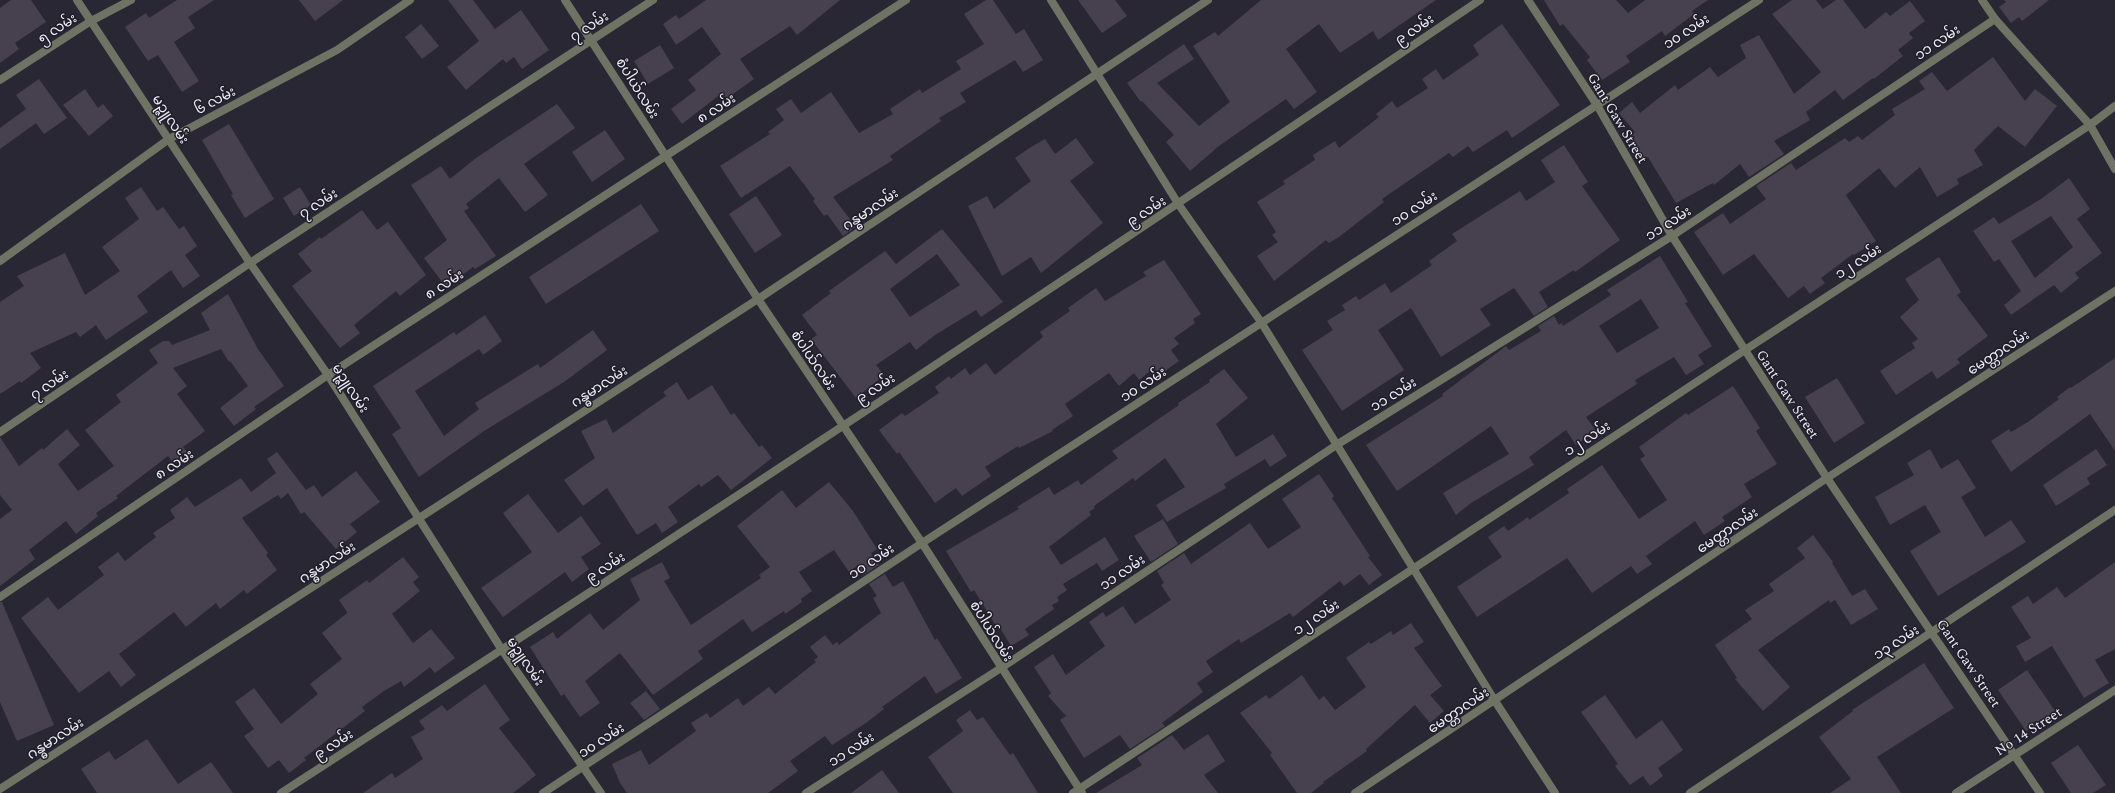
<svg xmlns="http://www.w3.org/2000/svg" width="2115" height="793" viewBox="0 0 2115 793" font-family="Spectral,'Noto Sans Myanmar',serif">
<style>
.building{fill:#47404e;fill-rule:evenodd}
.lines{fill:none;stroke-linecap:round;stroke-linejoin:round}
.minor{stroke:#6e7364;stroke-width:8}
.labels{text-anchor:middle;stroke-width:3;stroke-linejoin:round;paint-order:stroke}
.street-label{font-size:14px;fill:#f0eef7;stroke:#201d2a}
</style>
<rect width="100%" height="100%" fill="#2a2734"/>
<!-- building -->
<g class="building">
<polygon points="11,0 31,0 46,22 15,43 19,49 0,63 0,8"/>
<polygon points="177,0 214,0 188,17 195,28 174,42 199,81 182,92 158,55 148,61 125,27 146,13 149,18"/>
<polygon points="299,0 343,0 315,21"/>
<polygon points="448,0 473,0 495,29 521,10 549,50 522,69 514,57 506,63 503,59 466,90 447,67 479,41"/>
<polygon points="706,0 840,0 797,35 790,26 740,59 754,79 726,99 722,93 682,124 671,109 696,90 688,80 721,54 702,27 676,45 663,24 676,15 679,19"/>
<polygon points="986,0 993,0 1016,34 1024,29 1043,60 1023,72 1015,60 960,93 966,102 939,118 941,121 890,156 893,160 833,197 856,227 843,236 827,214 824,216 813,201 815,199 790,166 741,198 720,166 770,134 768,132 784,120 776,109 791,99 801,113 831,92 859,133 893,114 890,109 920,89 922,93 961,69 956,61 984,44 964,14"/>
<polygon points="1078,0 1115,0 1127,16 1102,33"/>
<polygon points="1261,0 1436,0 1378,40 1373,31 1340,53 1319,24 1286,49 1317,92 1294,109 1286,99 1219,146 1190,171 1166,142 1174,135 1142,101 1141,102 1127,83 1184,44 1194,59 1157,83 1199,126 1230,102 1193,46 1215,32 1218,36"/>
<polygon points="1544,0 1616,0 1628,13 1645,0 1708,0 1692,11 1694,14 1665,36 1662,31 1626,56 1630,62 1602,80 1587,60 1590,57 1563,24 1560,26"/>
<polygon points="1792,0 1816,0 1823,9 1836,0 1843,0 1865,29 1886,12 1890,16 1910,1 1925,21 1909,33 1913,38 1898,50 1903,56 1874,79 1873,78 1843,100 1835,90 1806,112 1810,120 1774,141 1784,154 1749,177 1740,164 1714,185 1713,183 1676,203 1648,157 1643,160 1626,139 1635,132 1619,113 1632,102 1640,113 1675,85 1678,90 1710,67 1718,77 1746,58 1740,45 1759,35 1794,94 1821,72 1772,14"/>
<polygon points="2004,0 2049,0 2022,21 2019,17 2011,23 1999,7 2006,2"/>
<polygon points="421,24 439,46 422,59 405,37"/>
<polygon points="1502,24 1560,105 1512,138 1507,130 1473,152 1468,146 1453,157 1449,153 1382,199 1384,202 1339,237 1329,243 1326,240 1274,281 1257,256 1278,242 1272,235 1276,232 1257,202 1285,184 1283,181 1315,160 1313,155 1335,141 1339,148 1379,117 1376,114 1392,101 1397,108 1428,88 1422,79 1436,69 1443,80 1479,55 1473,45"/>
<polygon points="660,45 674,68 648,84 634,61"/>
<polygon points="1993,57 2025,101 2035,89 2057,106 2025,147 1998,126 1974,150 1983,165 1957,179 1959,184 1937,197 1920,167 1895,188 1879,168 1846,195 1876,241 1854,255 1853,254 1821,278 1825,283 1810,294 1804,286 1788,298 1754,254 1723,275 1694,232 1723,213 1730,224 1766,199 1756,186 1791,163 1796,170 1845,138 1849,142 1858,136 1862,140 1895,115 1892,109 1925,89 1919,81 1932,72 1947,91"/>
<polygon points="39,79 67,118 44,134 36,123 0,149 0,128 26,109 16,95"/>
<polygon points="85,89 98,108 103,104 113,116 89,136 63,105"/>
<polygon points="557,104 575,128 524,164 548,195 525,212 499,178 466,204 469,208 464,211 496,256 475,269 473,267 446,287 424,258 447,240 411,185 441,166 450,179 476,158"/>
<polygon points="229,124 274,199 245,218 231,195 233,194 202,140"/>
<polygon points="605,130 625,159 592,182 572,152"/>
<polygon points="1076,138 1094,163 1070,181 1103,223 1041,273 1031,257 1002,276 968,206 987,196 994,209 1031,181 1015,158 1031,147 1045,139 1055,154"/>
<polygon points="1564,145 1588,182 1582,186 1620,240 1575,272 1574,270 1539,292 1548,307 1534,316 1514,288 1480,309 1491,325 1441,357 1411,308 1378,330 1404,370 1342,411 1302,350 1333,330 1327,321 1345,310 1342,305 1356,296 1359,300 1385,283 1391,293 1432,265 1429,261 1457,241 1452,234 1520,191 1526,201 1555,182 1541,160"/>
<path d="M 2069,178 L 2090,209 L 2077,219 L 2102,253 L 2075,273 L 2079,278 L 2061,293 L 2054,285 L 2011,315 L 2004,305 L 2021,291 L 1999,259 L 1994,262 L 1973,231 L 1994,217 L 1999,224 L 2041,199 ZM 2051,216 L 2073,247 L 2035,278 L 2011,241 Z"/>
<polygon points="141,187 157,211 163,207 179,229 184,226 197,246 185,255 200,276 183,288 171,270 137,296 148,312 106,340 96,325 80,337 76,332 30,353 41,368 21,383 20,381 0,394 0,302 24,286 17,276 65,253 85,295 120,271 102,247 139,219 125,198"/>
<polygon points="300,187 311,205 294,216 283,198"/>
<polygon points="756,196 782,235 755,253 729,214"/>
<polygon points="641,204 659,231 546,304 529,277"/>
<polygon points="362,210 377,230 388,222 426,275 400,296 396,291 354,325 360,333 340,348 292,286 312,271 298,254 320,237 321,239"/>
<path d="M 942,229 L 1003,302 L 981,317 L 976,310 L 935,335 L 916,350 L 910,342 L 876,365 L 884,375 L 856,398 L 811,339 L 817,335 L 802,315 L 831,293 L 829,291 L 885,251 L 896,264 ZM 937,254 L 960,285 L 910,317 L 890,289 Z"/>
<path d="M 1660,256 L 1688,302 L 1685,303 L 1712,346 L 1698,355 L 1704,364 L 1686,375 L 1674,357 L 1635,380 L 1637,384 L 1586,417 L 1596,431 L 1576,445 L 1566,430 L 1529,457 L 1534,465 L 1471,503 L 1456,515 L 1443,493 L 1509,454 L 1491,426 L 1397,491 L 1366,445 L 1443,396 L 1442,394 L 1506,346 L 1509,350 L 1541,331 L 1538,326 L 1554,316 L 1559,325 L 1562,323 L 1563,326 L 1611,295 L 1607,290 ZM 1641,299 L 1659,328 L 1617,353 L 1599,326 Z"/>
<polygon points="1939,257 1961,292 1957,295 1988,336 1957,359 1960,363 1937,379 1932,371 1896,395 1880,371 1915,348 1912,343 1918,339 1900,317 1919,300 1905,279"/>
<polygon points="1164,260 1201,314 1193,319 1195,323 1174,338 1179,344 1171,350 1179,361 1159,375 1154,368 1139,380 1134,373 1119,386 1109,373 1065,404 1073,416 1052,430 1053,431 1019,448 1018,446 985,467 991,476 962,496 956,488 935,503 899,452 897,454 879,430 902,413 905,416 939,393 935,387 949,376 951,379 965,368 970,375 986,363 995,375 1043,337 1040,332 1070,311 1068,308 1096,288 1105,301 1146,276 1143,272"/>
<polygon points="228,294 258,349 284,386 254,407 256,409 234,426 220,408 248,386 230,361 229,362 221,349 173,368 187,386 177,394 205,431 183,447 187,452 173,463 168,456 116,496 118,498 96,513 98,516 76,534 66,521 29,550 35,559 0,586 0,519 12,510 0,495 0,437 19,466 42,448 43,450 67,429 80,445 58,464 78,491 114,466 85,430 121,402 116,395 158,363 149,350 163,341 169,341 172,345 210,330 201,313"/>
<polygon points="485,315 502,341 483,355 479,349 415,391 444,436 479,409 475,403 538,364 540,368 593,330 607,350 564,382 484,431 419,477 392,434 401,428 373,386 454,332 456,335"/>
<polygon points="2115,358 2115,451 2090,414 2011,472 1991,441 2009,429 2011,432 2028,422 2059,399 2057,397 2070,387 2071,388"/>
<polygon points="1224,369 1248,398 1216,424 1236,457 1273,434 1287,456 1270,467 1265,459 1224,484 1226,488 1167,522 1156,505 1185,487 1165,458 1135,481 1133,478 1094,506 1095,508 1089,512 1091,515 1049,547 1061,565 1105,537 1119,560 1102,571 1097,563 1063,584 1067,590 1057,597 1059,601 1052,605 1054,609 1025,629 1029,635 1011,646 1000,628 998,629 974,590 971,592 946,551 1019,509 1017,507 1049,487 1054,495 1078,480 1081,485 1118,458 1112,451 1179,405 1178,403 1210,382 1209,380"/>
<polygon points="1837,378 1865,423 1834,443 1805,397"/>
<polygon points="677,382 688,400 712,385 731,415 734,413 759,447 762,445 772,458 731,490 718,475 701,487 699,484 668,507 678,522 662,533 656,523 637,535 607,488 583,506 564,480 595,458 581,431 606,419 613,433 666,396 663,392"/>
<polygon points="1733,386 1760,428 1756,431 1777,464 1744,484 1752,497 1722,517 1725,521 1704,535 1695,521 1646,556 1652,564 1637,574 1631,566 1592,593 1567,558 1477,617 1457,587 1502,557 1488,537 1504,526 1508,531 1528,517 1529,520 1569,493 1567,489 1602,465 1639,519 1667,500 1640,459 1645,456 1639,447 1686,413 1688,415"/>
<polygon points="1930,449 1941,469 1958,459 1976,488 1961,497 1985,537 2011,520 2026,542 1938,596 1910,551 1941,532 1925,505 1890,525 1875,497 1914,475 1907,463"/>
<polygon points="2096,449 2107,465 2087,478 2090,484 2056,506 2043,485"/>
<polygon points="277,452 306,490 314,485 322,497 356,471 380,502 350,524 357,532 336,549 304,512 301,514 288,493 281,499 278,495 242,518 268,553 266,555 277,570 247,594 244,590 220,609 216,603 186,627 174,612 119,654 136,675 121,687 109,671 79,693 21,618 48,597 58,610 104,575 98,567 118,552 125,561 156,537 153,533 175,518 170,510 187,497 195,507 241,478 251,492 276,473 267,459"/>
<polygon points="1319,474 1334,496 1332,498 1370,556 1368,557 1382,575 1369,585 1360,574 1344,586 1340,581 1293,617 1290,613 1241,643 1239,639 1206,661 1213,672 1197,683 1203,692 1162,723 1165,726 1130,749 1120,735 1084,758 1060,720 1066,716 1048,696 1051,693 1034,667 1053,654 1066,675 1105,646 1089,622 1103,612 1106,617 1123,606 1135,624 1171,600 1161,585 1164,583 1157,571 1184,553 1191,564 1250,523 1268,549 1301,527 1282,499"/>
<polygon points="829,482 853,511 877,549 871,553 879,565 863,575 857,566 849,572 834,550 799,572 812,591 801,599 802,602 785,614 784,611 752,632 743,619 698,651 703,659 653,695 620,653 585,681 600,703 580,717 564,694 561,696 530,647 553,632 557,639 590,613 603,630 640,600 630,579 662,562 670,578 664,581 691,625 761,578 759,575 770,567 737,526 782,490 796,508"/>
<polygon points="528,494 558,533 581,516 601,544 581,557 589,569 572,582 565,572 503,617 481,588 532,552 503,513"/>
<polygon points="1163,519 1178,544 1151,562 1134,536"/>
<polygon points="1813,535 1833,562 1832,563 1852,596 1865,589 1878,609 1851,625 1835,600 1830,603 1829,600 1758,650 1790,687 1763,711 1735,679 1737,678 1715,645 1752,619 1745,610 1774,591 1769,584 1805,558 1797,548"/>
<polygon points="403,557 419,577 413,582 420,591 392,614 413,643 431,629 455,658 435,673 430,667 404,687 401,681 384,691 362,707 365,711 304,758 306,760 289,773 279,760 268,768 244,736 254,729 235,702 254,688 281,724 318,694 310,684 342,659 322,633 346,614 347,612 339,600 367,580 369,583"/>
<polygon points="2115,562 2115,649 2095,660 2109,683 2084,698 2052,646 2025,662 2016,646 2031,638 2011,607 2028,596 2033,604 2057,587 2065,598"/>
<polygon points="885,574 893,587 903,581 935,640 937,638 962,678 936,694 925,676 882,707 884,709 866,723 832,745 825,736 790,761 798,771 768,793 627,793 620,783 612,764 641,750 649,765 696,731 691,723 707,713 710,718 738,698 743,706 769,687 775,694 816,662 814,660 818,657 810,647 825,635 833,645 837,642 839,645 881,613 873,598 877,596 869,584"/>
<polygon points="0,602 2,602 54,725 17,741 0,702"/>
<polygon points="1411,623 1424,642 1414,648 1442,686 1430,695 1444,711 1430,723 1415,705 1366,749 1367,751 1323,782 1324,783 1311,793 1297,793 1270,755 1272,753 1240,713 1266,695 1269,699 1302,675 1319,700 1324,696 1335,710 1366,687 1346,658 1369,642 1371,644 1391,631 1393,635"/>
<polygon points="1924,663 1954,708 1877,757 1901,793 1830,793 1851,779 1819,737 1853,711 1852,710"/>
<polygon points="2027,670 2055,711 2026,731 1998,690"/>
<polygon points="485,684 510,720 499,728 536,775 513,793 363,793 392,773 395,778 423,759 411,737 425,729 419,721 442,705 447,711"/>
<polygon points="646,691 660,709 644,720 630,703"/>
<polygon points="1605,695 1636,739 1662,720 1683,750 1658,768 1663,776 1650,786 1643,776 1630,785 1615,766 1618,764 1581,712"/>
<polygon points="970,710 977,720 983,717 1010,755 1013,753 1038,793 953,793 928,757 963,731 956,720"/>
<polygon points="1208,734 1225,761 1204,775 1218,793 1096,793 1142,765 1137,758 1172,735 1184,750"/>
<polygon points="147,739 178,784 211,762 233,793 97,793 81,769 109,751 115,760"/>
<polygon points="2078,745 2106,785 2093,793 2071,793 2051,763"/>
<polygon points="882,770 899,793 851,793"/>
</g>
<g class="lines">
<!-- minor -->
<g class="minor">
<polyline points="77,0 250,263 328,375 502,650 601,793"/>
<polyline points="565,0 758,299 922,543 1082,793"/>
<polyline points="1051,0 1179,205 1261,322 1495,701 1555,793"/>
<polyline points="1528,0 1597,105 1672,236 1827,478 2040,793"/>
<polyline points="1982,0 1995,19 2090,125 2115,169"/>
<polyline points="0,80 91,21 131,0"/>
<polyline points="0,261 169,139 337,50 410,0"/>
<polyline points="0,432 250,263 653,0"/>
<polyline points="0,597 328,375 906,0"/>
<polyline points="0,789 758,299 1208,0"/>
<path d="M 281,793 C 683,533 1083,269 1480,0"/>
<polyline points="543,793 922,543 1759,0"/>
<polyline points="806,793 1001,668 1338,444 1672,236 1995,19"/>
<polyline points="1073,793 1745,350 2090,125 2115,106"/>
<polyline points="1355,793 1827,478 2115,291"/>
<polyline points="1690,793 2115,510"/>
<polyline points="1956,793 2115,690"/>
</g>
</g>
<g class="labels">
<!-- street labels -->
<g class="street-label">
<text transform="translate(589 26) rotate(-33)" y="5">၇ လမ်း</text>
<text transform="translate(57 28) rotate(-33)" y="5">၅ လမ်း</text>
<text transform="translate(1414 29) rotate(-34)" y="5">၉ လမ်း</text>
<text transform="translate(1686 31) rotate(-33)" y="5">၁၀ လမ်း</text>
<text transform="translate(1937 42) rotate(-34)" y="5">၁၁ လမ်း</text>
<text transform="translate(638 88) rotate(58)" y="5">စံပါယ်လမ်း</text>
<text transform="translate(215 100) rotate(-28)" y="5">၆ လမ်း</text>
<text transform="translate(716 108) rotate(-33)" y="5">၈ လမ်း</text>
<text transform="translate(1618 118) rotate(59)" y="5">Gant Gaw Street</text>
<text transform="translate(171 119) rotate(57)" y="5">မဉ္ဇူလမ်း</text>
<text transform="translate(318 203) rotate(-33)" y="5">၇ လမ်း</text>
<text transform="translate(1414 208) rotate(-33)" y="5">၁၀ လမ်း</text>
<text transform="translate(870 209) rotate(-34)" y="5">ဂန္ဓမာလမ်း</text>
<text transform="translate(1146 211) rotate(-33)" y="5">၉ လမ်း</text>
<text transform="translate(1668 223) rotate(-33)" y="5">၁၁ လမ်း</text>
<text transform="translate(1858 261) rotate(-33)" y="5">၁၂ လမ်း</text>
<text transform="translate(444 284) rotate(-33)" y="5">၈ လမ်း</text>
<text transform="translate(1998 352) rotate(-33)" y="5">မေတ္တာလမ်း</text>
<text transform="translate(814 360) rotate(56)" y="5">စံပါယ်လမ်း</text>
<text transform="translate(49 384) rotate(-34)" y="5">၇ လမ်း</text>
<text transform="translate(1143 384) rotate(-33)" y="5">၁၀ လမ်း</text>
<text transform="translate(599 386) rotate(-33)" y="5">ဂန္ဓမာလမ်း</text>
<text transform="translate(351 388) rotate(57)" y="5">မဉ္ဇူလမ်း</text>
<text transform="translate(875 388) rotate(-33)" y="5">၉ လမ်း</text>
<text transform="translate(1393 394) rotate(-32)" y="5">၁၁ လမ်း</text>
<text transform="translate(1788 394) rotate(57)" y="5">Gant Gaw Street</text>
<text transform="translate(1587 438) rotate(-33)" y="5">၁၂ လမ်း</text>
<text transform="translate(174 464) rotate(-34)" y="5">၈ လမ်း</text>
<text transform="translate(1727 530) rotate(-34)" y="5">မေတ္တာလမ်း</text>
<text transform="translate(871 561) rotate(-34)" y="5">၁၀ လမ်း</text>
<text transform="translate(327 562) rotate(-33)" y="5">ဂန္ဓမာလမ်း</text>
<text transform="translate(605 567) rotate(-33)" y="5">၉ လမ်း</text>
<text transform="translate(1122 572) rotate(-34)" y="5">၁၁ လမ်း</text>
<text transform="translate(1316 617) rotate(-34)" y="5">၁၂ လမ်း</text>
<text transform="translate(992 631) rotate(58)" y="5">စံပါယ်လမ်း</text>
<text transform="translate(1896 642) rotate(-33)" y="5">၁၃ လမ်း</text>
<text transform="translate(526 661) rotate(56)" y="5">မဉ္ဇူလမ်း</text>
<text transform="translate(1969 663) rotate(56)" y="5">Gant Gaw Street</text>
<text transform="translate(1458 710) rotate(-34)" y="5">မေတ္တာလမ်း</text>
<text transform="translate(2028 731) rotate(-33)" y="5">No 14 Street</text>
<text transform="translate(55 738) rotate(-33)" y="5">ဂန္ဓမာလမ်း</text>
<text transform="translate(601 740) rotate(-33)" y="5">၁၀ လမ်း</text>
<text transform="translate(333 744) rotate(-33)" y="5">၉ လမ်း</text>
<text transform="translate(851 749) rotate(-33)" y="5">၁၁ လမ်း</text>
</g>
</g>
</svg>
